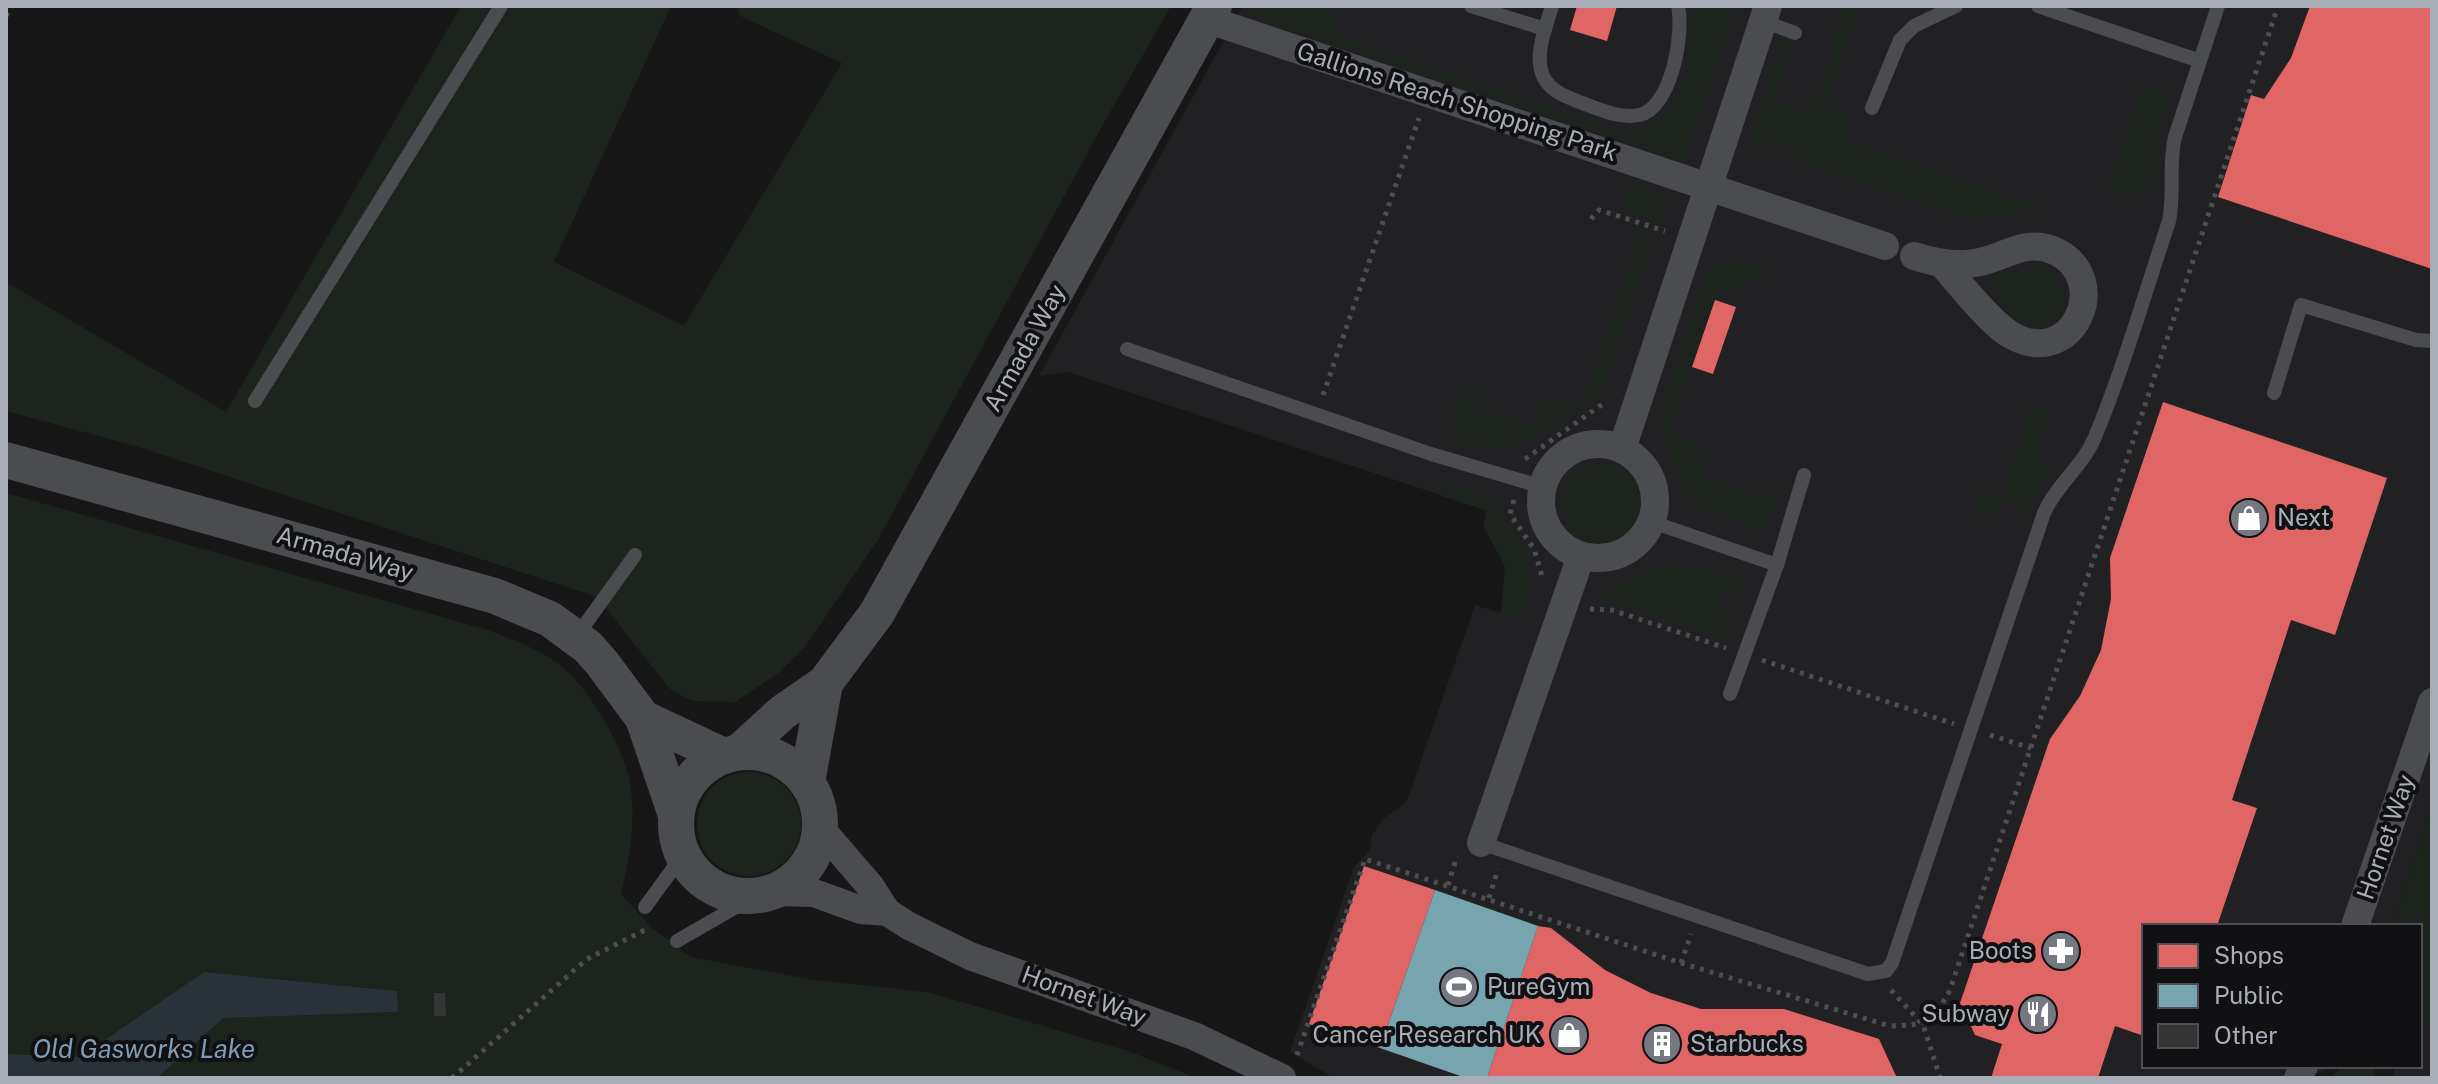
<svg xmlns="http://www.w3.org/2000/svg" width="2438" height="1084" viewBox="0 0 2438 1084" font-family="'Public Sans',sans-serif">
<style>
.built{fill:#212123}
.green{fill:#1d241e}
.water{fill:#2a3239}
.shops{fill:#e06666}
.public{fill:#76a5af}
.building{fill:#353536}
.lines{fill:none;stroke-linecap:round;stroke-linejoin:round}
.path{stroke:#4d4e52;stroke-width:5;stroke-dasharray:4 6;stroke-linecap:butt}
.service{stroke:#4b4c50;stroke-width:14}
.minor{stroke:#4b4c50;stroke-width:28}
.tertiary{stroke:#4b4c50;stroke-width:36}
.labels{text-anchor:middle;stroke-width:8;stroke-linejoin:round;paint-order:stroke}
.street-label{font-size:24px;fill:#a8adb8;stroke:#111113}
.poi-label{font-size:24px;fill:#a8adb8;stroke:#111113;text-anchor:start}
.water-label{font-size:26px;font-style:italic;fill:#7f9bb3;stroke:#111113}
</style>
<rect width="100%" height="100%" fill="#171717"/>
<!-- built -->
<g class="built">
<polygon points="1243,6 2432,6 2432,805 2392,926 2144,926 2144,1066 2332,1066 2307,1078 1334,1078 1290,1052 1354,867 1370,850 1372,835 1383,819 1407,801 1475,605 1501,613 1505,566 1484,527 1486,510 1068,372 1039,376"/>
<polygon points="2432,963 2432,1078 2392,1078 2396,1066 2420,1066 2420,998"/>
</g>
<!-- green -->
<g class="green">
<polygon points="461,6 671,6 554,262 684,326 842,63 740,16 737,6 1171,6 1101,128 879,538 805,647 777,674 735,702 692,701 670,689 597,597 135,446 6,411 6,282 226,412"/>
<path d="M 1250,6 L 1334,6 L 1333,17 L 1342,38 L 1620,132 C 1680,135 1697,53 1692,6 L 1735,6 L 1683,161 L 1278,25 L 1256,15 Z"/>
<polygon points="1820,6 1861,6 1827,105 1851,115 1844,133 1850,143 2043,209 1972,220 1809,165 1771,136 1766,135 1761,149 1748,144 1782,39 1791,42 1775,90 1775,99 1802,111 1814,106 1842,18 1841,14"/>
<polygon points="2142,84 2170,93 2157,137 2156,184 2126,196 2107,190"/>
<polygon points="1630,184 1667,198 1659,223 1621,212"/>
<path d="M 1642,229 L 1656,233 L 1607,379 L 1593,403 L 1507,449 L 1471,443 L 1467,453 C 1440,440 1454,385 1481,388 L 1475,409 L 1534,427 L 1543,401 L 1581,406 Z"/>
<path d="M 1737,260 L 1776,273 L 1776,276 C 1758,274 1747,281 1735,293 L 1717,290 L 1670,432 L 1694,442 L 1691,452 L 1707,457 L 1702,478 L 1768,498 L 1773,482 L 1780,484 L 1782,488 C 1775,512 1772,535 1742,533 L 1745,524 C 1733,520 1719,516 1709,510 C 1675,490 1661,444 1661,409 L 1708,271 Z"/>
<path d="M 2045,266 C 2093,302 2037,356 2004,304 C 1999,296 1993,291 1992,282 L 1996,275 Z"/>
<polygon points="2031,407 2050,413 2035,460 2051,465 2052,468 2038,488 2029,516 2022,513 2024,504 2002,499 1995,520 1981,515 1977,501 1981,489 2003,496"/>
<circle cx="1601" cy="503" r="39"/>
<path d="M 1446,483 L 1500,502 L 1498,513 C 1531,550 1541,573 1521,621 L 1501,614 L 1505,566 L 1484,527 L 1486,510 L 1441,496 Z"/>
<path d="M 6,493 L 488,630 C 516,641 546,651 569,673 C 592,695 622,746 629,778 C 637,815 630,858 621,894 L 651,927 L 691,957 L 814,980 L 928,992 L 1128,1051 L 1196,1078 L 157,1078 L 223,1018 L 398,1012 L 396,991 L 205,972 L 80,1057 L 6,1054 Z"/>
<polygon points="1667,565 1698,567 1728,578 1731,568 1739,572 1744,597 1724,591 1716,613 1736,620 1730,640 1601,596 1619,583"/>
<circle cx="749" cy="824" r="52"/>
<polygon points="2432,805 2432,1017 2420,1026 2420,926 2392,926"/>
<polygon points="2341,1066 2375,1066 2375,1078 2331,1078"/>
</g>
<!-- water -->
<polygon class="water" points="204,972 397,991 398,1012 223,1018 157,1078 6,1078 6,1054 80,1057"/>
<!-- shops -->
<g class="shops">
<polygon points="1577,6 1617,6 1607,41 1570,30"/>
<polygon points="2310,6 2432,6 2432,269 2218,197 2251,95 2264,99 2291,58"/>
<polygon points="1715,300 1736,307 1713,374 1692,367"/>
<polygon points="2163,402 2387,478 2335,635 2291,620 2232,800 2257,808 2217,926 2144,926 2144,1036 2115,1026 2098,1078 1991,1078 2002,1044 1975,1035 1960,1003 2050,739 2080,696 2101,650 2111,599 2110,558"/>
<polygon points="1364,866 1435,890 1380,1048 1309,1024"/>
<polygon points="1538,926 1551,928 1605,970 1651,993 1701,1009 1784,1009 1879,1039 1897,1078 1487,1078"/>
</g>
<!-- public -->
<polygon class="public" points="1435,890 1538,926 1487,1078 1466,1078 1380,1048"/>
<!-- building -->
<polygon class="building" points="434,993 445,993 446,1016 434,1016"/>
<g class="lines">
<!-- path -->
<g class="path">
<polyline points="6,16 12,6"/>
<polyline points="1591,219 1599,210 1665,231"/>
<polyline points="1323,395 1419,118"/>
<polyline points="1525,459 1604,403"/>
<polyline points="1514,500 1510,514 1534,549 1542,576"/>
<polyline points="1590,609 1612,610 1726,648"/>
<polyline points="1762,660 1954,724"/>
<polyline points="1990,735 2031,748"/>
<polyline points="1448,885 1457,856"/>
<polyline points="1489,898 1498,869"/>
<polyline points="1681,963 1691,934"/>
<polyline points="1891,990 1923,1025 1940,1077"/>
<path d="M 1297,1055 L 1365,859 L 1681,963 L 1890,1026 C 1927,1025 1932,1023 1950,990 L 2278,6"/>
<polyline points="452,1078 587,959 647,929"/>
</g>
<!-- service -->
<g class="service">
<polyline points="1471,6 1545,29"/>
<path d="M 1552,6 C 1546,27 1533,57 1544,78 C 1552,93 1570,98 1585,104 C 1601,110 1621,119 1639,115 C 1672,108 1684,33 1678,6"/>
<polyline points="2038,6 2200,61"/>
<polyline points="1763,21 1795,33"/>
<polyline points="1872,108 1900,40 1914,26 1956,6"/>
<polyline points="1127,349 1431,454 1543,487"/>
<polyline points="2274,393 2301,305 2416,340 2432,341"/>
<polyline points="255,401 501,6"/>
<polyline points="1652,522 1777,565"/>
<polyline points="576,637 635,555"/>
<polyline points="1730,694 1777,565 1804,475"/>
<path d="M 1481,843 L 1868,974 L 1886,971 L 1892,963 L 2044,513 C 2057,484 2083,466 2095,437 C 2124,367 2145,293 2169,221 C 2175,193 2168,165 2175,137 L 2218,6"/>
<polyline points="645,907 683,855"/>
<polyline points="677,941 755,896"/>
</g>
<!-- minor -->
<g class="minor">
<polyline points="1206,19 1885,246"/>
<path d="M 1914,256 C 1937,263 1956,267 1980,262 C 2007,256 2027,238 2055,251 C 2114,279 2073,371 2011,335 C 1991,324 1959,283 1943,265"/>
<circle cx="1598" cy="501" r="57"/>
<polyline points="1622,449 1768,6"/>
<polyline points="821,829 871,887 887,912 909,926 970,956 1194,1036 1282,1078"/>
<polyline points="1481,843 1581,556"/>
<polyline points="773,892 814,893 861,910 887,912"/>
<polyline points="2355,926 2432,702"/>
<polyline points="2298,1078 2304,1066"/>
</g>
<!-- tertiary -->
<g class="tertiary">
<polyline points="6,460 495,596 550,619 588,647 602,663 643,718 676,815"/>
<polyline points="643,718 724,756"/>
<polyline points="739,752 783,712 825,683 877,613 1214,6"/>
<circle cx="748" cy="824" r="72"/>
<polyline points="807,782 825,683"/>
</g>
</g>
<!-- icons -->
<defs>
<g id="shop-disc" transform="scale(2)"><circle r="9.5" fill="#757880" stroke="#111113"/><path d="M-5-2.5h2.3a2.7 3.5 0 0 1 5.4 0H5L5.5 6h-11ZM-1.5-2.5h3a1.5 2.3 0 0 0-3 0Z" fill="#fff"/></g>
<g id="pharmacy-disc" transform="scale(2)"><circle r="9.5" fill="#757880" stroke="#111113"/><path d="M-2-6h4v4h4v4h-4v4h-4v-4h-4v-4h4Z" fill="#fff"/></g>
<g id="stadium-disc" transform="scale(2)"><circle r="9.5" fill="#757880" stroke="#111113"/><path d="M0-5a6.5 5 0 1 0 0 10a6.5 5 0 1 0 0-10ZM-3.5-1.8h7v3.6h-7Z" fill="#fff"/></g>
<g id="restaurant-disc" transform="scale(2)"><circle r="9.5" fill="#757880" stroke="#111113"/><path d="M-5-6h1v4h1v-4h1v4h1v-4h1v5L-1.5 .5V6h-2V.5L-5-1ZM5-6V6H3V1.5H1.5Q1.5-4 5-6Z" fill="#fff"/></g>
<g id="building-disc" transform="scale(2)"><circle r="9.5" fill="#757880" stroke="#111113"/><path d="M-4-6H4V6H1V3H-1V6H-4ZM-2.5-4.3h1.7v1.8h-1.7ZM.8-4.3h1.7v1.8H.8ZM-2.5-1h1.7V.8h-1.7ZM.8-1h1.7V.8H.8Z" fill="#fff"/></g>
</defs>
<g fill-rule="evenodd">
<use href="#shop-disc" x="2249" y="518"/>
<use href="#pharmacy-disc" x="2061" y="951"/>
<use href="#stadium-disc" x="1459" y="987"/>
<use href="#restaurant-disc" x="2038" y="1014"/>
<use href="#shop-disc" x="1569" y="1035"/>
<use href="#building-disc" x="1662" y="1044"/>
</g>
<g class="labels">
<!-- street labels -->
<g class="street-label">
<text transform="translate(1457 102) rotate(18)" y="8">Gallions Reach Shopping Park</text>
<text transform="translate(1025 348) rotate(-61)" y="8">Armada Way</text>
<text transform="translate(345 554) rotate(16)" y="8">Armada Way</text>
<text transform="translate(2386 837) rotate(-71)" y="8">Hornet Way</text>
<text transform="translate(1084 996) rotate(20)" y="8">Hornet Way</text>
</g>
<!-- poi labels -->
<g class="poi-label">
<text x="2277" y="526">Next</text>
<text x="2033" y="959" text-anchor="end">Boots</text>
<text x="1487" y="995">PureGym</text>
<text x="2010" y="1022" text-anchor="end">Subway</text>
<text x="1541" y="1043" text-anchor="end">Cancer Research UK</text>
<text x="1690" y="1052">Starbucks</text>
</g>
<!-- water labels -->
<g class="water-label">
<text x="144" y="1058">Old Gasworks Lake</text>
</g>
</g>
<!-- border -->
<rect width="2438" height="1084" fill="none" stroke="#a8adb8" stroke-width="16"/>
<!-- legend -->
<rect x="2142" y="924" width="280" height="144" fill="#111113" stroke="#4d4f55" stroke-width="2"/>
<rect x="2158" y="944" width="40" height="24" fill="#e06666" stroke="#4d4f55" stroke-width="2"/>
<text x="2214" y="964" font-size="24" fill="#a8adb8">Shops</text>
<rect x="2158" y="984" width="40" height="24" fill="#76a5af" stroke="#4d4f55" stroke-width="2"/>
<text x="2214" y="1004" font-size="24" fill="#a8adb8">Public</text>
<rect x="2158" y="1024" width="40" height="24" fill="#353536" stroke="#4d4f55" stroke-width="2"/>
<text x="2214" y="1044" font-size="24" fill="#a8adb8">Other</text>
</svg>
